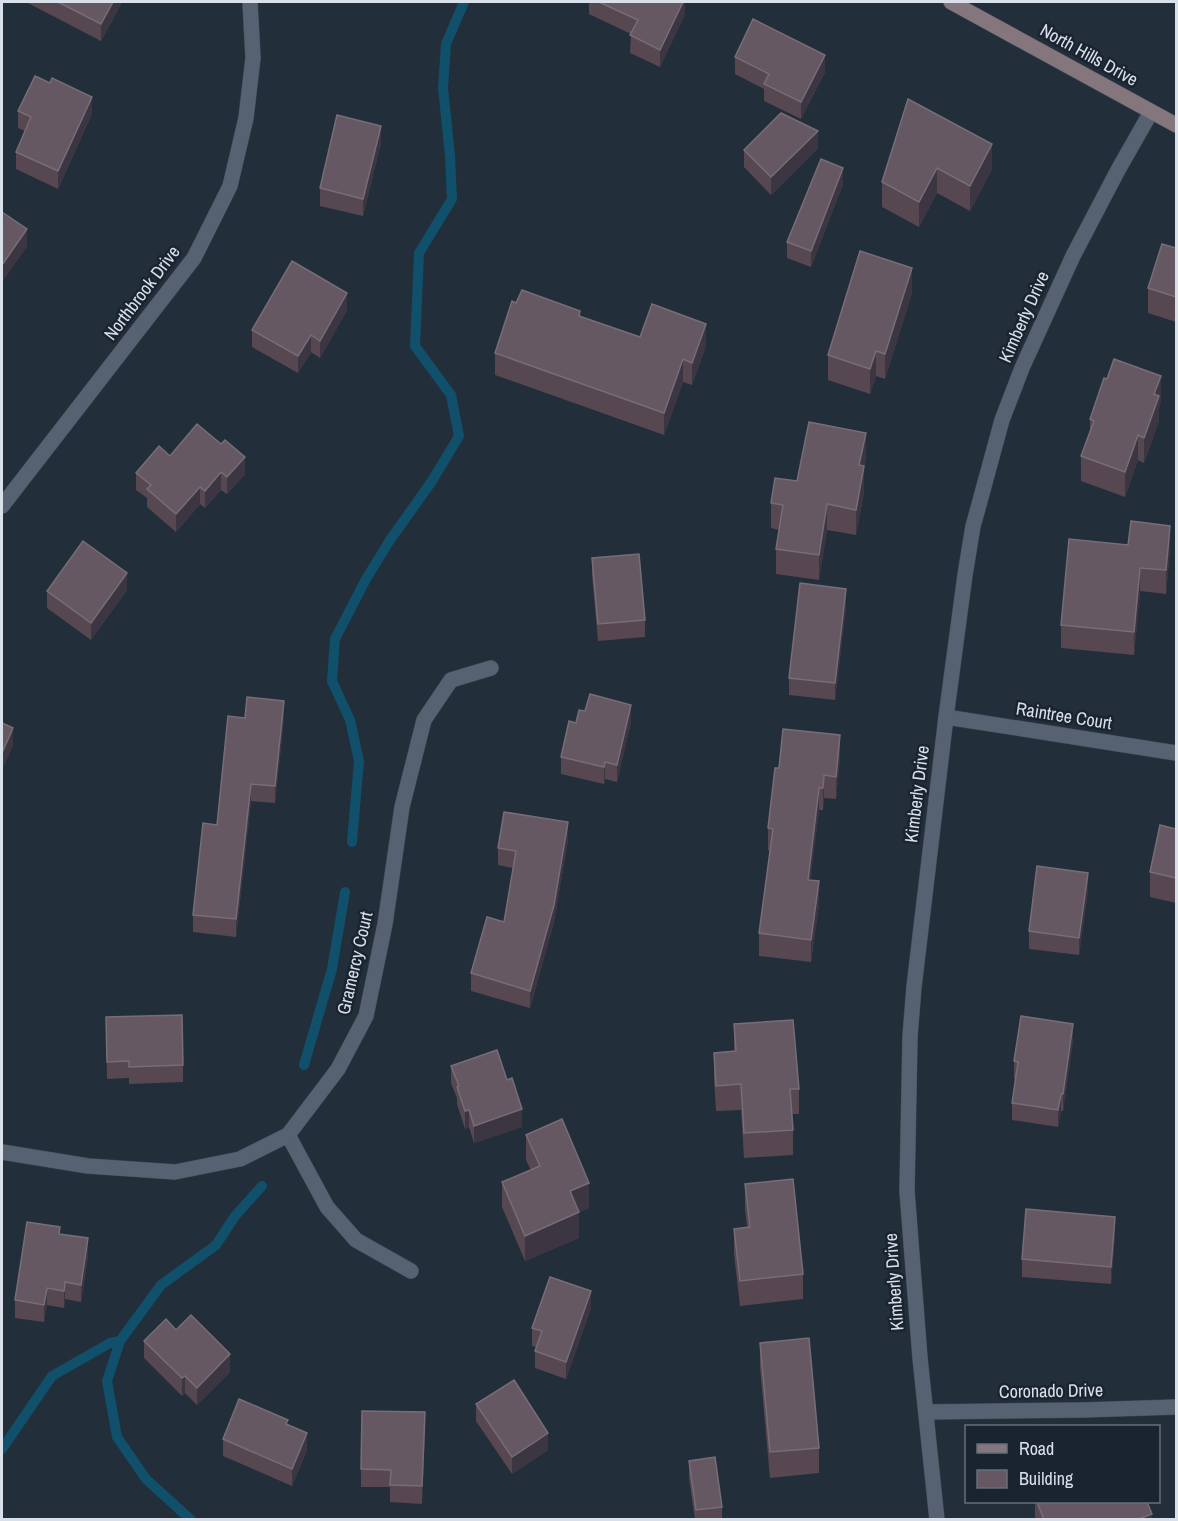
<svg xmlns="http://www.w3.org/2000/svg" width="1178" height="1521" viewBox="0 0 1178 1521" font-family="'Archivo Narrow',sans-serif">
<style>
.lines{fill:none;stroke-linecap:round;stroke-linejoin:round}
.stream{stroke:#10506b;stroke-width:10}
.minor-casing{stroke:#414b56;stroke-width:16}
.tertiary-casing{stroke:#414b56;stroke-width:16}
.secondary-casing{stroke:#414b56;stroke-width:16}
.minor{stroke:#566272;stroke-width:15}
.tertiary{stroke:#566272;stroke-width:15}
.secondary{stroke:#85757d;stroke-width:15}
.wall{fill:#574751}
.shaded-wall{fill:#3c3642}
.building{fill:#655862;stroke:#776d77;stroke-width:1.5}
.labels{text-anchor:middle;stroke-width:5;stroke-linejoin:round;paint-order:stroke}
.street-label{font-size:18px;fill:#d9e0e9;stroke:#1a2431}
</style>
<rect width="100%" height="100%" fill="#232e3b"/>
<g class="lines">
<!-- stream -->
<g class="stream">
<polyline points="352,842 359,761 350,720 332,681 335,639 366,579 390,540 432,481 459,436 451,395 415,346 419,253 452,199 450,156 443,88 446,44 464,2"/>
<polyline points="304,1065 332,969 345,892"/>
<polyline points="2,1449 52,1376 110,1343 120,1341"/>
<polyline points="191,1520 146,1479 117,1437 107,1381 120,1341 161,1285 216,1245 235,1216 262,1186"/>
</g>
<!-- minor casing -->
<g class="minor-casing">
<g id="minor">
<polyline points="946,717 1176,753"/>
<polyline points="288,1135 327,1207 356,1240 411,1271"/>
<polyline points="2,1152 88,1166 175,1172 240,1159 288,1135 338,1069 366,1016 385,924 402,807 424,720 451,680 491,668"/>
<polyline points="926,1412 1083,1410 1176,1407"/>
<polyline points="937,1520 920,1358 907,1191 910,1036 914,987 946,717 965,575 973,526 977,512 1002,420 1022,368 1073,256 1118,170 1151,112"/>
</g>
</g>
<!-- tertiary casing -->
<g class="tertiary-casing">
<polyline id="tertiary" points="2,506 194,258 230,186 246,118 253,58 250,2"/>
</g>
<!-- secondary casing -->
<g class="secondary-casing">
<polyline id="secondary" points="951,2 1176,125"/>
</g>
<!-- minor -->
<use href="#minor" class="minor"/>
<!-- tertiary -->
<use href="#tertiary" class="tertiary"/>
<!-- secondary -->
<use href="#secondary" class="secondary"/>
</g>
<!-- wall -->
<g class="wall">
<polygon points="26,2 122,2 101,41"/>
<polygon points="589,2 685,2 685,14 660,67 630,53 631,34 589,14"/>
<polygon points="735,57 825,72 801,119 764,101 764,89 735,74"/>
<polygon points="908,99 992,169 970,211 937,193 919,227 882,207 882,182"/>
<polygon points="18,111 92,114 58,189 16,169 16,152 25,131 18,128"/>
<polygon points="381,143 363,216 320,206 320,188"/>
<polygon points="818,148 771,195 744,167 744,150"/>
<polygon points="843,184 811,267 787,258 787,242"/>
<polygon points="1176,248 1176,322 1148,313 1148,288"/>
<polygon points="912,293 885,379 876,376 870,394 828,380 828,355"/>
<polygon points="516,303 580,317 640,337 706,346 692,385 683,382 664,435 495,375 495,353"/>
<polygon points="347,310 320,358 311,352 298,373 252,347 252,330"/>
<polygon points="1161,401 1159,408 1159,421 1144,463 1138,460 1125,497 1081,481 1081,456 1090,431 1090,419"/>
<polygon points="170,456 245,474 227,494 221,490 205,508 200,504 176,532 147,507 147,498 136,490 136,473"/>
<polygon points="866,458 864,467 864,492 856,535 827,530 819,580 776,574 776,549 779,530 771,528 771,503 797,481"/>
<polygon points="1069,539 1170,549 1166,594 1140,591 1134,655 1061,648 1061,625"/>
<polygon points="592,558 645,620 645,637 598,641 592,575"/>
<polygon points="127,590 91,640 47,608 47,591"/>
<polygon points="846,606 835,700 789,695 789,678"/>
<polygon points="245,718 284,718 275,803 251,801 236,937 193,932 193,915"/>
<polygon points="631,722 617,782 605,779 604,784 561,774 561,757 576,723"/>
<polygon points="840,758 836,799 824,798 823,810 819,810 810,880 819,904 811,962 759,956 759,933 770,851 768,850 768,828"/>
<polygon points="1176,829 1176,903 1150,897 1150,872"/>
<polygon points="568,840 554,922 530,1008 471,991 471,973 504,922 513,868 498,865 498,848"/>
<polygon points="1088,890 1079,955 1029,949 1029,931"/>
<polygon points="106,1017 183,1065 183,1082 129,1084 129,1078 107,1079"/>
<polygon points="734,1024 799,1089 799,1114 792,1114 793,1130 793,1155 744,1158 741,1110 716,1111 714,1078 714,1053 734,1051"/>
<polygon points="1073,1041 1063,1111 1061,1111 1058,1127 1012,1120 1012,1103 1015,1079 1014,1078 1014,1061"/>
<polygon points="451,1066 522,1127 474,1143 469,1127 465,1129 457,1104 457,1098 451,1083"/>
<polygon points="526,1135 589,1208 579,1212 579,1238 525,1261 502,1207 502,1182 531,1170 526,1160"/>
<polygon points="745,1184 803,1274 803,1299 740,1306 734,1254 734,1229 747,1227 745,1209"/>
<polygon points="60,1234 88,1256 81,1302 65,1299 64,1308 47,1305 44,1322 15,1318 15,1300"/>
<polygon points="1115,1234 1111,1284 1022,1277 1022,1259"/>
<polygon points="591,1308 566,1379 535,1368 535,1351 536,1347 532,1346 532,1328"/>
<polygon points="176,1330 230,1372 197,1405 185,1393 182,1396 144,1358 144,1341"/>
<polygon points="760,1343 819,1448 819,1473 770,1478 760,1368"/>
<polygon points="476,1404 548,1450 512,1474 476,1421"/>
<polygon points="425,1429 422,1504 390,1502 390,1487 361,1487 361,1469"/>
<polygon points="223,1439 307,1450 292,1486 223,1456"/>
<polygon points="689,1461 722,1507 722,1520 695,1520 689,1478"/>
<polygon points="1035,1502 1147,1502 1152,1520 1035,1520"/>
</g>
<!-- shaded-wall -->
<g class="shaded-wall">
<polygon points="113,2 122,2 101,41 101,24"/>
<polygon points="683,2 685,2 685,14 660,67 660,50"/>
<polygon points="825,55 825,72 801,119 801,102"/>
<polygon points="92,97 92,114 58,189 58,171"/>
<polygon points="381,126 381,143 363,216 363,199"/>
<polygon points="818,131 818,148 771,195 771,177"/>
<polygon points="992,144 992,169 970,211 970,186"/>
<polygon points="843,168 843,184 811,267 811,251"/>
<polygon points="937,168 937,193 919,227 919,202"/>
<polygon points="27,229 27,247 2,282 2,265"/>
<polygon points="912,268 912,293 885,379 885,354"/>
<polygon points="347,293 347,310 320,358 320,341"/>
<polygon points="706,324 706,346 692,385 692,363"/>
<polygon points="311,335 311,352 298,373 298,356"/>
<polygon points="876,351 876,376 870,394 870,369"/>
<polygon points="683,359 683,382 664,435 664,413"/>
<polygon points="1161,376 1161,401 1159,408 1159,421 1144,463 1144,438 1154,394"/>
<polygon points="866,433 866,458 864,467 864,492 856,535 856,510 859,465"/>
<polygon points="1138,435 1138,460 1125,497 1125,472"/>
<polygon points="245,457 245,474 227,494 227,477"/>
<polygon points="221,472 221,490 205,508 205,491"/>
<polygon points="200,487 200,504 176,532 176,514"/>
<polygon points="827,504 827,530 819,580 819,555"/>
<polygon points="1170,526 1170,549 1166,594 1166,570"/>
<polygon points="1140,568 1140,591 1134,655 1134,632"/>
<polygon points="127,573 127,590 91,640 91,623"/>
<polygon points="846,589 846,606 835,700 835,683"/>
<polygon points="284,701 284,718 275,803 275,786"/>
<polygon points="631,705 631,722 617,782 617,765"/>
<polygon points="13,728 13,746 2,770 2,753"/>
<polygon points="840,735 840,758 836,799 836,777"/>
<polygon points="605,762 605,779 604,784 604,767"/>
<polygon points="824,775 824,798 823,810 823,788"/>
<polygon points="251,784 251,801 236,937 236,919"/>
<polygon points="819,788 819,810 808,902 808,880"/>
<polygon points="568,822 568,840 554,922 530,1008 530,991"/>
<polygon points="1088,873 1088,890 1079,955 1079,938"/>
<polygon points="819,881 819,904 811,962 811,940"/>
<polygon points="1073,1024 1073,1041 1063,1111 1063,1094"/>
<polygon points="1061,1094 1061,1111 1058,1127 1058,1110"/>
<polygon points="522,1109 522,1127 474,1143 474,1126"/>
<polygon points="469,1110 469,1127 465,1129 465,1111"/>
<polygon points="589,1183 589,1208 570,1216 570,1191"/>
<polygon points="579,1212 579,1238 525,1261 525,1236"/>
<polygon points="1115,1217 1115,1234 1111,1284 1111,1267"/>
<polygon points="88,1238 88,1256 81,1302 81,1285"/>
<polygon points="65,1282 65,1299 64,1308 64,1291"/>
<polygon points="47,1288 47,1305 44,1322 44,1305"/>
<polygon points="591,1291 591,1308 566,1379 566,1362"/>
<polygon points="230,1354 230,1372 197,1405 197,1388"/>
<polygon points="185,1376 185,1393 182,1396 182,1378"/>
<polygon points="425,1412 425,1429 422,1504 422,1486"/>
<polygon points="307,1433 307,1450 292,1486 292,1469"/>
<polygon points="548,1433 548,1450 512,1474 512,1457"/>
<polygon points="1152,1514 1152,1520 1136,1520"/>
</g>
<!-- building -->
<g class="building">
<polygon points="58,2 113,2 101,24"/>
<polygon points="599,2 683,2 660,50 630,35 638,20"/>
<polygon points="753,19 825,55 801,102 764,84 769,74 735,57"/>
<polygon points="35,76 50,83 52,78 92,97 58,171 16,152 31,117 18,111"/>
<polygon points="908,99 992,144 970,186 937,168 919,202 882,182"/>
<polygon points="781,113 818,131 771,177 744,150"/>
<polygon points="337,115 381,126 363,199 320,188"/>
<polygon points="821,159 843,168 811,251 787,242"/>
<polygon points="2,212 27,229 2,265"/>
<polygon points="1162,244 1176,248 1176,297 1148,288"/>
<polygon points="860,251 912,268 885,354 876,351 870,369 828,355"/>
<polygon points="292,261 347,293 320,341 311,335 298,356 252,330"/>
<polygon points="522,290 580,311 579,316 640,337 652,304 706,324 692,363 683,359 664,413 495,353 512,301 516,303"/>
<polygon points="1114,359 1161,376 1154,394 1159,396 1144,438 1138,435 1125,472 1081,456 1094,421 1090,419 1104,378 1107,379"/>
<polygon points="809,422 866,433 859,465 864,466 856,510 827,504 819,555 776,549 783,505 771,503 775,478 797,481"/>
<polygon points="197,424 221,444 225,440 245,457 227,477 221,472 205,491 200,487 176,514 147,489 151,485 136,473 159,446 170,456"/>
<polygon points="1131,521 1170,526 1166,570 1140,568 1134,632 1061,625 1069,539 1128,545"/>
<polygon points="83,541 127,573 91,623 47,591"/>
<polygon points="639,554 645,620 598,624 592,558"/>
<polygon points="800,583 846,589 835,683 789,678"/>
<polygon points="590,694 631,705 617,765 605,762 604,767 561,757 569,721 576,723 579,710 585,711"/>
<polygon points="247,697 284,701 275,786 251,784 236,919 193,915 203,823 217,825 228,716 245,718"/>
<polygon points="2,723 13,728 2,753"/>
<polygon points="783,729 840,735 836,777 824,775 823,788 819,788 808,880 819,881 811,940 759,933 773,829 768,828 775,768 779,768"/>
<polygon points="504,812 568,822 554,905 530,991 471,973 487,917 504,922 516,851 498,848"/>
<polygon points="1160,825 1176,829 1176,878 1150,872"/>
<polygon points="1037,866 1088,873 1079,938 1029,931"/>
<polygon points="182,1015 183,1065 129,1067 129,1061 107,1062 106,1017"/>
<polygon points="1021,1016 1073,1024 1063,1094 1061,1094 1058,1110 1012,1103 1018,1062 1014,1061"/>
<polygon points="793,1020 799,1089 790,1089 793,1130 744,1133 741,1084 716,1086 714,1053 736,1051 734,1024"/>
<polygon points="497,1050 507,1080 512,1078 522,1109 474,1126 469,1110 465,1111 457,1087 459,1086 451,1066"/>
<polygon points="562,1119 589,1183 570,1191 579,1212 525,1236 502,1182 540,1166 526,1135"/>
<polygon points="793,1179 803,1274 740,1281 734,1229 750,1227 745,1184"/>
<polygon points="1026,1209 1115,1217 1111,1267 1022,1259"/>
<polygon points="27,1222 60,1227 59,1234 88,1238 81,1285 65,1282 64,1291 47,1288 44,1305 15,1300"/>
<polygon points="550,1277 591,1291 566,1362 535,1351 542,1331 532,1328"/>
<polygon points="191,1315 230,1354 197,1388 185,1376 182,1378 144,1341 166,1319 176,1330"/>
<polygon points="809,1338 819,1448 770,1452 760,1343"/>
<polygon points="514,1380 548,1433 512,1457 476,1404"/>
<polygon points="239,1399 288,1420 286,1424 307,1433 292,1469 223,1439"/>
<polygon points="362,1411 425,1412 422,1486 390,1485 391,1470 361,1469"/>
<polygon points="715,1457 722,1507 696,1510 689,1461"/>
<polygon points="1037,1502 1147,1502 1152,1514 1136,1520 1044,1520"/>
</g>
<g class="labels">
<!-- street labels -->
<g class="street-label">
<text transform="translate(1089 55) rotate(29)" y="6">North Hills Drive</text>
<text transform="translate(142 293) rotate(-53)" y="6">Northbrook Drive</text>
<text transform="translate(1024 317) rotate(-66)" y="6">Kimberly Drive</text>
<text transform="translate(1064 716) rotate(9)" y="6">Raintree Court</text>
<text transform="translate(917 794) rotate(-83)" y="6">Kimberly Drive</text>
<text transform="translate(355 963) rotate(-77)" y="6">Gramercy Court</text>
<text transform="translate(894 1282) rotate(-94)" y="6">Kimberly Drive</text>
<text transform="translate(1051 1391) rotate(-1)" y="6">Coronado Drive</text>
</g>
</g>
<!-- border -->
<rect width="1178" height="1521" fill="none" stroke="#d9e0e9" stroke-width="6"/>
<!-- legend -->
<rect x="965" y="1425" width="195" height="78" fill="#1a2431" stroke="#666f7b" stroke-width="1.5"/>
<rect x="977" y="1444" width="30" height="9" fill="#85757d" stroke="#666f7b" stroke-width="1.5"/>
<text x="1019" y="1455" font-size="18" fill="#d9e0e9">Road</text>
<rect x="977" y="1470" width="30" height="18" fill="#655862" stroke="#666f7b" stroke-width="1.5"/>
<text x="1019" y="1485" font-size="18" fill="#d9e0e9">Building</text>
</svg>
